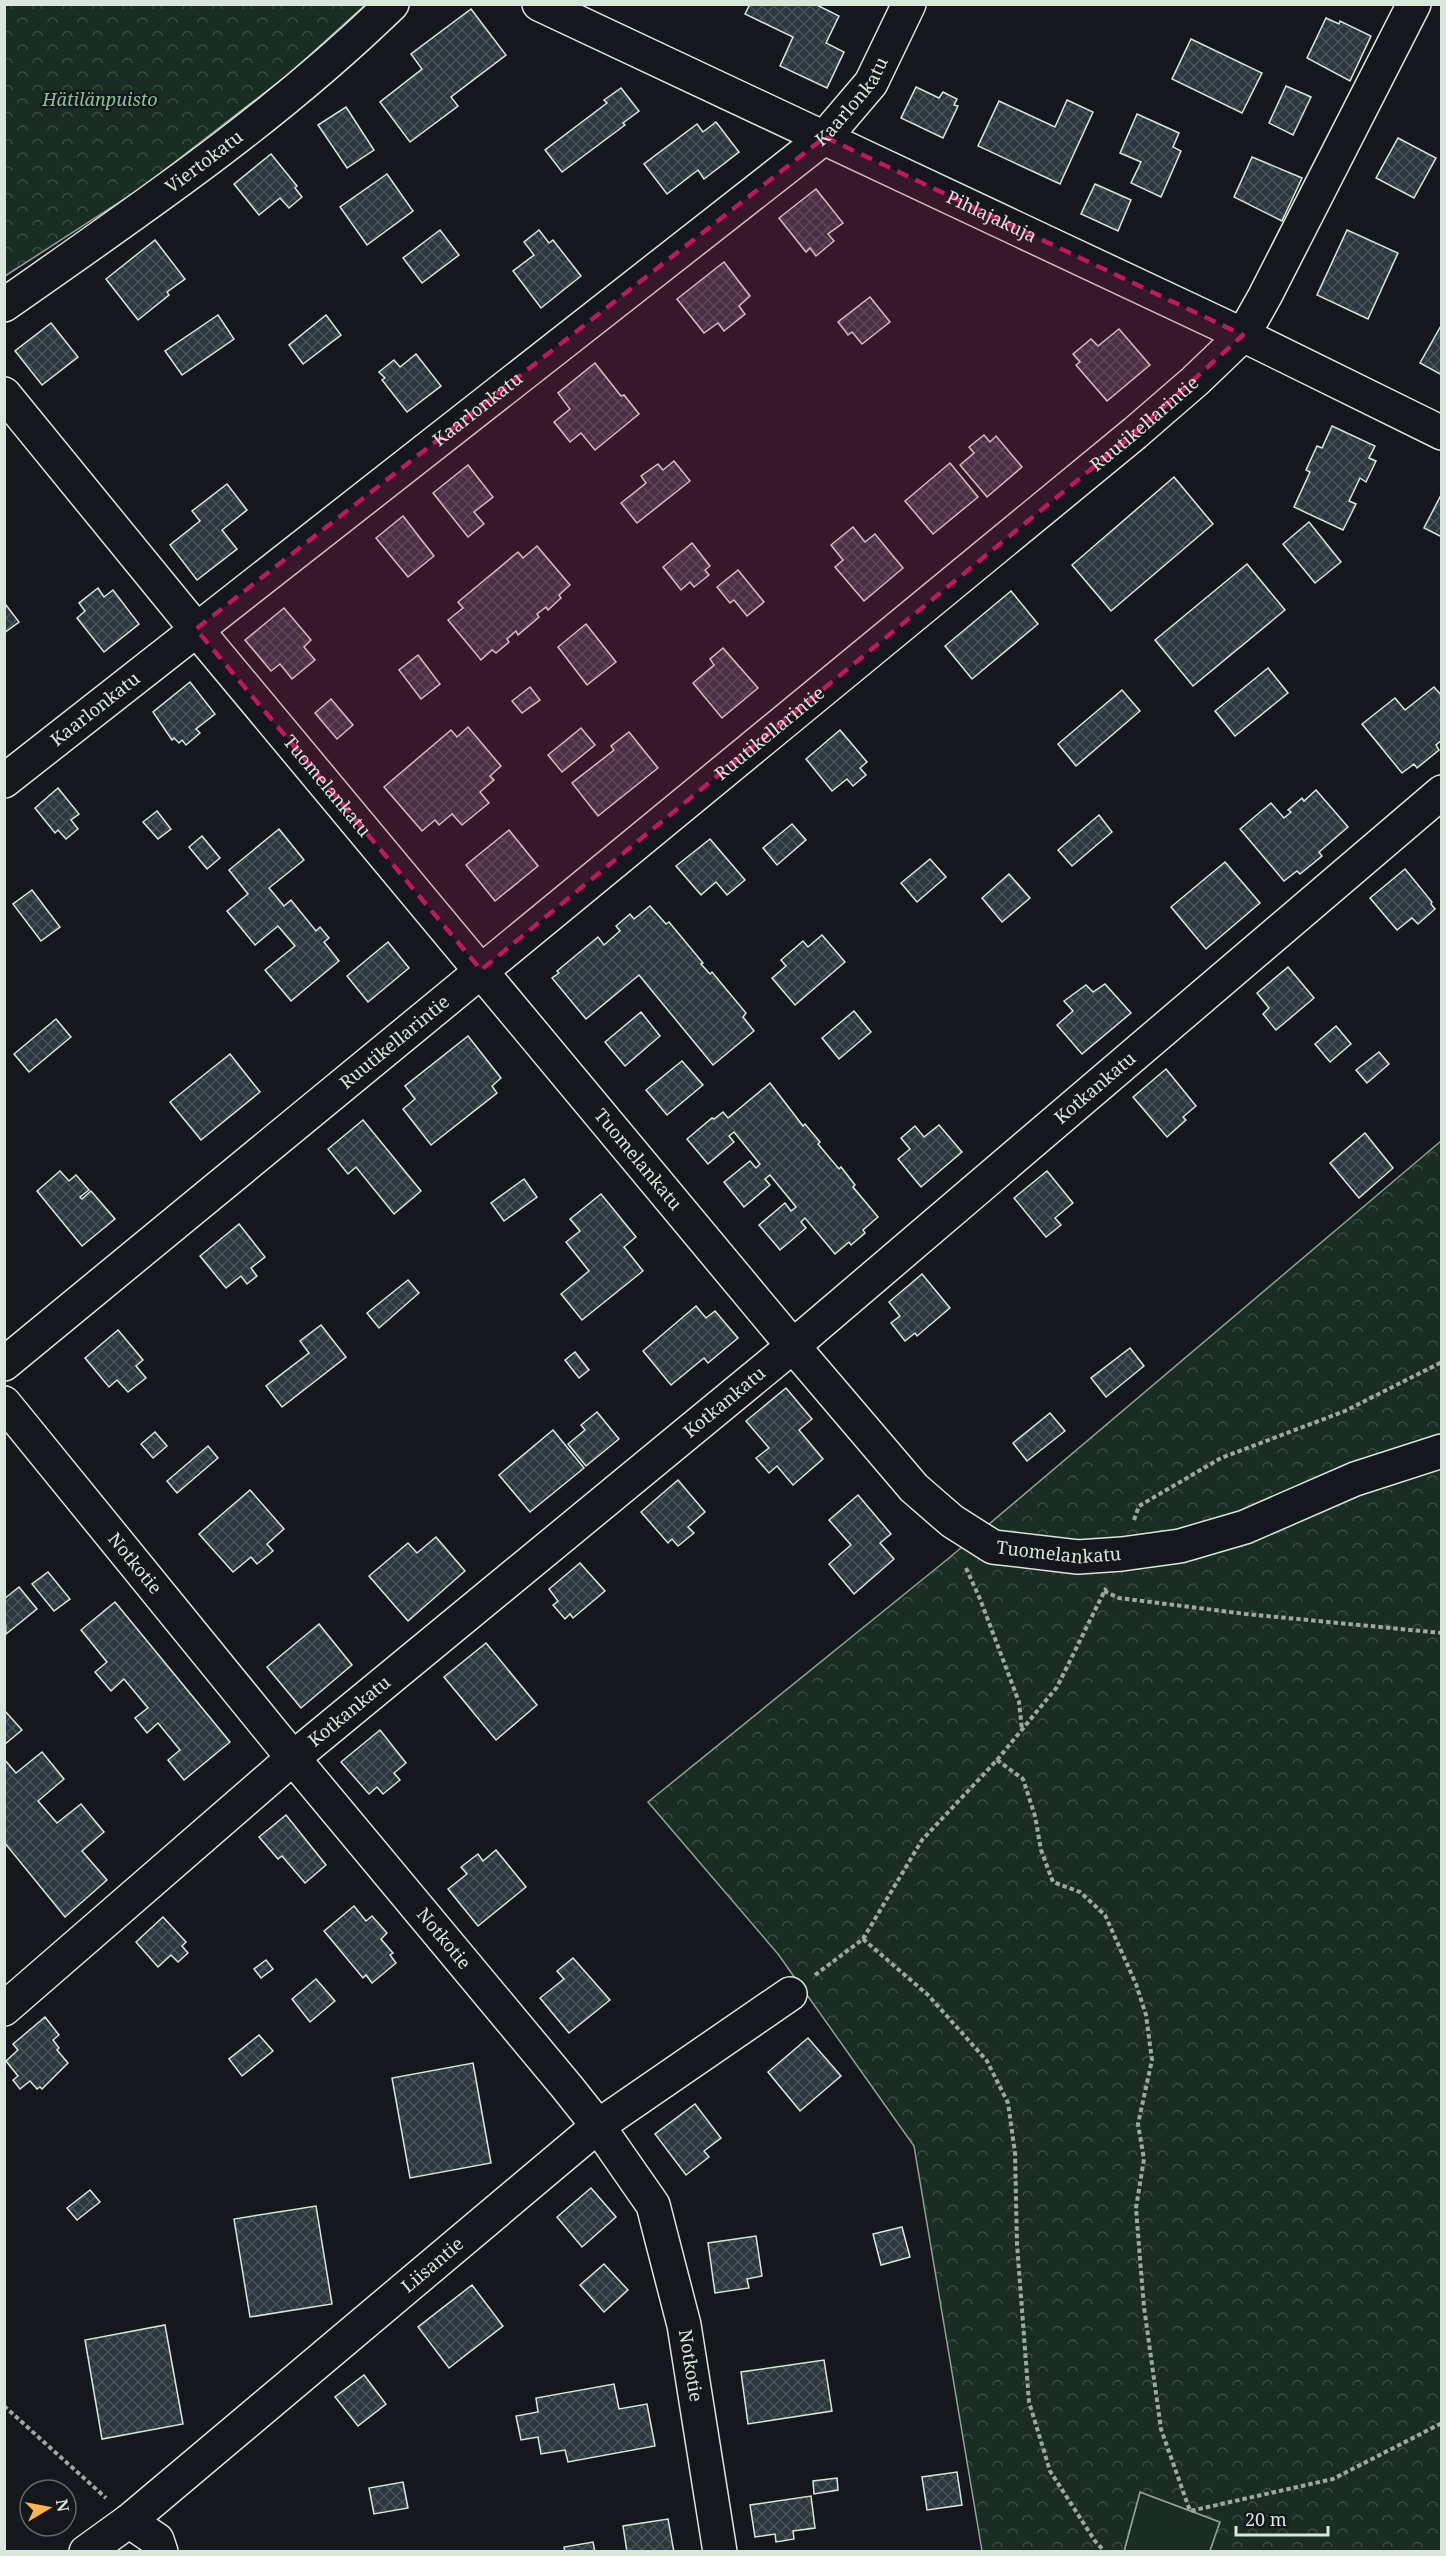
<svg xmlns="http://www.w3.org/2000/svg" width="1446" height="2556" viewBox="0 0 1446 2556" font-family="'Noto Serif',serif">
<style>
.green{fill:#1a2d24;stroke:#939e99;stroke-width:1.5}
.forest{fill:url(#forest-crowns);stroke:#939e99;stroke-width:1.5}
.building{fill:url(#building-cross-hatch);stroke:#d8e6dc;stroke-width:1.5}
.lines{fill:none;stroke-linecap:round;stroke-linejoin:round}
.minor-casing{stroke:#d8e6dc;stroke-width:36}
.path{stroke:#9da8a2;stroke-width:4;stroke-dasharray:4.5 3;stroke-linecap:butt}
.minor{stroke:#14181c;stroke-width:33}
.marked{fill:#c2185b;fill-opacity:0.2;stroke:#c2185b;stroke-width:4.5;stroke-dasharray:12 8;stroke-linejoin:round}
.labels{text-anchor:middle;stroke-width:4.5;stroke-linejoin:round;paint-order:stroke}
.park-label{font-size:18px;font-style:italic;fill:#8ac095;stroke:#14181c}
.street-label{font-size:18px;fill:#d8e6dc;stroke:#14181c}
</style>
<defs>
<pattern id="forest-crowns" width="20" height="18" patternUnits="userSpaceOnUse" patternTransform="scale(1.5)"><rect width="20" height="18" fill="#1a2d24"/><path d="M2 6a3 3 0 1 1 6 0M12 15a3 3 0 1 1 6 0" fill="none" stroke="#3b4b43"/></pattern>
<pattern id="building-cross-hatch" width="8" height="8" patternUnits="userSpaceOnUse" patternTransform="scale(1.5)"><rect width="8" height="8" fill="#2c363c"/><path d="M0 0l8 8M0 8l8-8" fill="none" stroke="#4a5358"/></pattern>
</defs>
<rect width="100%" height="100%" fill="#14181c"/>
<!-- green -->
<polygon class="green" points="1140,2492 1220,2522 1210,2551 1124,2552"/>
<!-- forest -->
<g class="forest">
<polygon points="5,5 365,5 290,73 140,189 5,276"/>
<polygon points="1441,1141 1441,2551 1210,2551 1220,2522 1140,2492 1124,2551 982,2551 914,2146 778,1954 648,1802 949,1558"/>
</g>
<!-- building -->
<g class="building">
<polygon points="750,4 815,4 839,16 826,43 844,52 827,88 780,66 793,37 745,14"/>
<polygon points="471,9 506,55 451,97 458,106 410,142 380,102 422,69 411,54"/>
<polygon points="1326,18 1339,24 1340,21 1371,36 1350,81 1307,58"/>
<polygon points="1191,39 1262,73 1242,113 1172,79"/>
<polygon points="1286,86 1311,97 1293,135 1269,123"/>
<polygon points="916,87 939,98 943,92 957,99 954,105 958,106 943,138 901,118"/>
<polygon points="621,88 639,111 623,123 625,125 562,172 545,150 607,103 604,100"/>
<polygon points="1067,100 1093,112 1060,184 978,146 999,101 1055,127"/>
<polygon points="346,107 374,150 347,168 318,125"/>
<polygon points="1137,114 1179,133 1173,147 1181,151 1161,197 1131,183 1141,162 1120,153"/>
<polygon points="716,122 739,152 704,179 698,170 667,194 644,164 697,124 703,132"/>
<polygon points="1398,138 1436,158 1414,198 1376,178"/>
<polygon points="271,154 297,186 295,188 302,197 289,208 280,198 259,215 234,184"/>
<polygon points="1252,157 1302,178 1282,221 1234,197"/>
<polygon points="387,174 413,211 367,245 340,207"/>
<polygon points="1095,184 1131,200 1118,231 1081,214"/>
<polygon points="816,189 843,223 828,234 834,241 816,256 810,248 806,252 779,218"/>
<polygon points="440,230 459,255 422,283 403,258"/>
<polygon points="539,230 549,243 553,240 581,276 541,308 513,271 534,255 524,242"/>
<polygon points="1347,230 1398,253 1368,319 1317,295"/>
<polygon points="155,240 185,279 167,292 169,295 138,320 106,279"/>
<polygon points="724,262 750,296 739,306 745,314 724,331 718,323 704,333 677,299"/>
<polygon points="870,297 890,322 862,344 852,332 848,335 838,322"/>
<polygon points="218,315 234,339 182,375 165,351"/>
<polygon points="326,315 341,335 303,364 289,345"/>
<polygon points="51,323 78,357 42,385 15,351"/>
<polygon points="1442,324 1442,375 1420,363"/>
<polygon points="1119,329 1150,365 1107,401 1076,365 1080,362 1073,354 1091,339 1098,346"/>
<polygon points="416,354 441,386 407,412 382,380 385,378 379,372 394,360 400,367"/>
<polygon points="595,363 621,396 624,395 639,414 595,450 581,433 570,442 554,422 570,409 558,393"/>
<polygon points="1332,426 1375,446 1369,458 1376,461 1366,482 1360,478 1349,501 1356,504 1343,530 1294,507 1310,472 1306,470 1317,446 1322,448"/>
<polygon points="984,435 990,442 996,436 1022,467 987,497 960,465 974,453 969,447"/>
<polygon points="674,461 690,481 637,523 621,503 646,483 641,476 658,464 663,470"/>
<polygon points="950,463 978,497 933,534 905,501"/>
<polygon points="468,465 493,497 474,512 484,524 468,537 433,493"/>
<polygon points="1174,477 1213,524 1111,611 1072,565"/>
<polygon points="227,484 247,510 222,530 237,549 197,580 170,545 200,521 192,511"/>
<polygon points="1442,493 1442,537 1424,528"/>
<polygon points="403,516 434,556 408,577 376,538"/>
<polygon points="1309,522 1341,562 1315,583 1283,544"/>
<polygon points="853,527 865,542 875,534 903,568 864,601 835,567 843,560 831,545"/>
<polygon points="692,543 710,566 705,570 709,575 694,587 690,582 681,590 663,567"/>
<polygon points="537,546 570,585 559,595 561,598 548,610 546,607 537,614 539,617 518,635 516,631 507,639 509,642 496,653 492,650 481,660 448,620 463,608 458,602 518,552 523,558"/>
<polygon points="1247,564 1285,610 1193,686 1155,640"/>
<polygon points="738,570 764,602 747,616 734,600 730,603 717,587"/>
<polygon points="98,588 104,597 113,590 139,624 104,652 77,618 85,611 79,603"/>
<polygon points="1011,591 1038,624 972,679 945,646"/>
<polygon points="6,605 19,622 4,633 4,606"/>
<polygon points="284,608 311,640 304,647 315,660 292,679 280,664 271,671 245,640"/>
<polygon points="586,624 616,662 587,685 558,647"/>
<polygon points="723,648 758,688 722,718 693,683 714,665 710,659"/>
<polygon points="418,655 440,684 421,699 399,670"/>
<polygon points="1268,668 1288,693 1235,736 1215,711"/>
<polygon points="190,682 215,714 196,729 200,733 186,745 182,740 179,743 174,738 172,740 153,712"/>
<polygon points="530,687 540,700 522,713 512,701"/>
<polygon points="1434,687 1442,696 1442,740 1436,745 1439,750 1417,768 1414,764 1402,773 1362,724 1395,698 1405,710"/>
<polygon points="1122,690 1140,711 1076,766 1058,744"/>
<polygon points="331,699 353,725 337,739 315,713"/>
<polygon points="468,727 501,766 490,776 494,780 480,792 489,803 462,825 452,814 439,825 435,820 422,831 384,787 451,730 457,737"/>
<polygon points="581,728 595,745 562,772 548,755"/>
<polygon points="840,730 867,762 860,768 866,775 853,786 847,779 832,791 806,759"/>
<polygon points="629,732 658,768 598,816 572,783 614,750 611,746"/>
<polygon points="58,788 79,814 71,820 78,829 66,839 58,830 55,833 35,808"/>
<polygon points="1316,790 1348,827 1319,852 1322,856 1300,874 1297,871 1284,881 1240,829 1271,803 1284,818 1291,812 1288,810 1302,798 1304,801"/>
<polygon points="157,811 171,829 158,839 143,822"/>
<polygon points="1099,815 1112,832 1072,866 1058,850"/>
<polygon points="792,824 806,840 777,865 763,848"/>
<polygon points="279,829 304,860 269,888 284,906 291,900 316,931 320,927 329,938 324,942 339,961 291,1001 265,970 295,946 278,926 255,945 227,911 248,894 229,870"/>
<polygon points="509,830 538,866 495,901 466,865"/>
<polygon points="202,836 220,858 207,869 189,847"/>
<polygon points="710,839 745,880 727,895 716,882 701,895 676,866"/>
<polygon points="930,859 946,877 917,902 901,883"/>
<polygon points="1225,862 1260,903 1206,949 1171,907"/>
<polygon points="1405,869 1432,902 1431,904 1435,909 1418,924 1412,918 1397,930 1370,898"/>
<polygon points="1009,874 1030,898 1002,922 982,898"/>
<polygon points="32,890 60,927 41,941 13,904"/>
<polygon points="650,906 666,924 669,922 703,963 701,964 710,974 712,972 746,1013 743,1017 754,1031 713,1065 639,975 586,1019 552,978 559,973 557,971 598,937 604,945 620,931 616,926 630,914 634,919"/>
<polygon points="822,935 845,962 795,1005 772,978 786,966 781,960 803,941 808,947"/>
<polygon points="388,942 409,968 368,1002 347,976"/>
<polygon points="1288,967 1314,998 1276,1030 1263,1014 1269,1008 1257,993"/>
<polygon points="1105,984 1131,1013 1082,1054 1057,1025 1073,1011 1064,1001 1086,985 1093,992"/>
<polygon points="854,1011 871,1032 839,1059 822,1038"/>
<polygon points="641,1012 660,1036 625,1066 605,1042"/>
<polygon points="56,1019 71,1037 29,1072 14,1054"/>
<polygon points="1336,1026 1351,1044 1330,1062 1315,1044"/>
<polygon points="468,1036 501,1078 492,1086 497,1093 431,1145 403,1109 415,1099 405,1086"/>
<polygon points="1379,1052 1389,1064 1367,1083 1356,1070"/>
<polygon points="230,1054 260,1092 201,1140 170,1102"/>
<polygon points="682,1061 703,1085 667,1115 646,1090"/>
<polygon points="1166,1069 1196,1106 1183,1117 1186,1120 1167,1137 1133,1097"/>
<polygon points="770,1083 803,1126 805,1124 820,1142 818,1144 839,1169 841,1167 855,1185 853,1187 878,1217 863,1230 865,1233 851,1245 849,1242 835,1254 805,1218 801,1222 806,1228 780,1250 759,1225 785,1203 791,1211 796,1207 770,1175 765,1179 770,1185 744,1207 724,1182 750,1161 756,1168 760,1164 734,1132 729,1136 734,1142 708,1164 687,1139 712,1118 714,1119 723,1112 728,1118"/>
<polygon points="363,1120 421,1191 394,1214 356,1167 348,1174 328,1149"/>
<polygon points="939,1125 962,1152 921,1187 898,1159 910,1149 901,1138 915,1126 924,1137"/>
<polygon points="1365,1133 1393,1168 1359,1198 1330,1163"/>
<polygon points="60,1171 69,1181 76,1175 89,1190 80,1197 82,1199 91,1191 115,1219 82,1246 37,1191"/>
<polygon points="1047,1171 1073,1203 1055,1218 1061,1225 1046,1237 1014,1198"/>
<polygon points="524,1179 537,1197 504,1221 491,1203"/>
<polygon points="601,1194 636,1237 624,1247 643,1271 582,1320 561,1294 589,1271 566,1242 580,1231 570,1219"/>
<polygon points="239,1224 265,1257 251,1268 257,1276 247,1284 241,1276 226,1288 200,1256"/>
<polygon points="922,1274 950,1308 917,1336 915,1333 905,1341 891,1323 900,1316 889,1302"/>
<polygon points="408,1280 419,1293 379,1328 367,1313"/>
<polygon points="696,1306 706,1318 715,1311 738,1338 708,1363 704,1358 671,1385 643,1351"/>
<polygon points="321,1325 346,1357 282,1407 266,1386 309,1353 300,1341"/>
<polygon points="118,1330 143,1360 136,1366 146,1378 128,1392 117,1380 109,1387 85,1358"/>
<polygon points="1130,1348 1144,1366 1106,1397 1091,1378"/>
<polygon points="575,1352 589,1370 579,1378 565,1360"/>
<polygon points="786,1388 812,1419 799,1430 823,1459 793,1485 777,1466 769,1473 756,1458 769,1448 746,1421"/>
<polygon points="597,1412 619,1439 586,1466 568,1444 585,1430 581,1425"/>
<polygon points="1050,1413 1065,1431 1027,1461 1013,1443"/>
<polygon points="553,1430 584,1468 530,1512 499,1475"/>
<polygon points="155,1432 167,1446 153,1458 141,1444"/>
<polygon points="208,1446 218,1458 177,1493 167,1481"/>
<polygon points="678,1480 705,1512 688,1527 694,1533 678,1546 672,1539 668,1543 641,1512"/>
<polygon points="250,1490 284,1529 267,1544 273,1551 257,1564 251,1557 233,1572 199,1534"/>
<polygon points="858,1495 891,1534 880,1543 894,1559 854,1594 829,1564 851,1545 829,1520"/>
<polygon points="436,1537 465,1571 408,1621 369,1576 408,1543 417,1553"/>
<polygon points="580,1563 605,1591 573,1618 570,1614 565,1619 553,1605 558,1601 549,1589"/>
<polygon points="48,1572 70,1599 54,1611 32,1584"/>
<polygon points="19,1587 37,1609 6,1634 4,1599"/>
<polygon points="115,1602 230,1742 184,1780 168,1760 180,1750 158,1723 147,1733 135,1718 148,1708 124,1679 111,1691 95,1672 107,1662 81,1630"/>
<polygon points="319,1624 352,1665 301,1708 267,1667"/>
<polygon points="486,1643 537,1705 496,1740 444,1677"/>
<polygon points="4,1710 22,1730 4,1745"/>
<polygon points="380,1730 406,1763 394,1773 400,1780 383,1794 377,1787 369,1794 341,1762"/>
<polygon points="42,1752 64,1779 38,1801 57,1823 81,1804 104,1832 82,1851 107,1880 65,1917 4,1842 4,1759 16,1773"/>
<polygon points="286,1815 326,1865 305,1883 282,1856 278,1859 259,1837"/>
<polygon points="496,1850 526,1887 478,1926 448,1889 467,1874 461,1867 478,1854 483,1861"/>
<polygon points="354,1906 366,1921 372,1916 387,1933 381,1939 393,1953 390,1955 396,1963 372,1983 366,1975 363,1978 324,1931"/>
<polygon points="163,1917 186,1942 182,1946 188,1953 178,1962 171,1955 158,1967 136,1942"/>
<polygon points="573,1958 610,2000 569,2033 540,1998 564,1979 557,1971"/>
<polygon points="266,1960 273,1969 261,1978 254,1969"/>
<polygon points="316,1979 335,2001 310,2022 292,1999"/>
<polygon points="45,2017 59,2035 53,2040 59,2048 57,2050 68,2063 42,2089 40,2087 37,2089 30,2081 20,2089 13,2080 18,2076 6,2061 18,2050 13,2044"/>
<polygon points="259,2035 273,2051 242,2076 229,2059"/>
<polygon points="808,2038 841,2076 800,2111 768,2072"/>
<polygon points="473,2063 491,2163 410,2178 392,2078"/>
<polygon points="695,2104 721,2138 704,2151 709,2157 686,2175 655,2134"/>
<polygon points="591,2188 616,2217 582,2247 557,2217"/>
<polygon points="90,2190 100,2202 77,2220 67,2208"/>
<polygon points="316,2206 332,2304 250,2317 234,2219"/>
<polygon points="902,2227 910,2257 881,2265 873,2234"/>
<polygon points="756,2236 762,2276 747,2279 749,2288 715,2293 708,2243"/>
<polygon points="604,2264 628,2290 604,2312 580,2285"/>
<polygon points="472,2285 503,2326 449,2368 418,2327"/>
<polygon points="165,2325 183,2424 102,2439 85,2340"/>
<polygon points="824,2360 832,2411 748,2424 741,2372"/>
<polygon points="364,2375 386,2404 358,2426 335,2397"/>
<polygon points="614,2384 619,2409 647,2404 655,2446 568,2462 565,2450 541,2454 538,2437 521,2440 516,2416 538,2412 536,2398"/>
<polygon points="957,2472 962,2505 927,2510 922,2477"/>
<polygon points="837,2478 838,2490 814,2494 813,2481"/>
<polygon points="403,2482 408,2508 374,2514 369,2488"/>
<polygon points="811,2496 815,2528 793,2531 794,2539 776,2542 775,2534 755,2537 750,2505"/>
<polygon points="668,2519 674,2552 627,2552 623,2526"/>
<polygon points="593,2542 595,2552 565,2552 564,2547"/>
</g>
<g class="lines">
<!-- minor casing -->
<g class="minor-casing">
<g id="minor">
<path id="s1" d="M 539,4 L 1243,335 L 1442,433"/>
<path id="s2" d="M 4,305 C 138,211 274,119 392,4"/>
<path id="s3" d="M 4,394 L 196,629 L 793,1346 L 914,1488 L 952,1521 L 993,1547 L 1078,1557 L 1122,1554 L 1180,1546 L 1245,1527 L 1355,1479 L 1442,1451"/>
<path id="s4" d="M 4,781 L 825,137 L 871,83 L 909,4"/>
<path id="s5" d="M 4,1364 L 1135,433 L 1195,381 L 1243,335 L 1265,296 L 1414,4"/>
<path id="s6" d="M 4,1403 L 293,1758 L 567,2087 L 598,2126 L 653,2205 L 684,2325 L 720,2552"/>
<path id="s7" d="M 4,2009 L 293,1758 L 793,1346 L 1442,792"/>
<polyline points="129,2521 157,2540 161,2552"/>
<path id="s8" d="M 86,2552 L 129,2521 L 598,2126 L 790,1994"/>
</g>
</g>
<!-- path -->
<g class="path">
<polyline points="1134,1520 1139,1506 1221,1458 1345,1411 1442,1362"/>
<polyline points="966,1568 980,1599 1019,1702 1022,1730"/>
<polyline points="1104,1591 1119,1598 1246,1614 1442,1633"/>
<polyline points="997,1760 1023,1779 1035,1816 1041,1850 1053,1882 1080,1892 1105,1915 1136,1984 1146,2015 1152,2060 1138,2124 1144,2159 1136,2208 1140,2259 1144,2307 1161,2429 1190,2511 1333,2479 1442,2423"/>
<polyline points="863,1939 928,1995 987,2061 1008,2103 1015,2153 1017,2244 1029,2402 1050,2471 1095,2541 1105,2552"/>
<polyline points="815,1975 863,1939 922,1840 997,1760 1057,1687 1106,1588"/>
<polyline points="4,2406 106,2498"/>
</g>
<!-- minor -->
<use href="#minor" class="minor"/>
</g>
<!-- marked area -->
<path class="marked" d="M 825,137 L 1243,335 L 1135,433 L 481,970 L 196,629 Z"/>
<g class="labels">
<!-- park labels -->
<g class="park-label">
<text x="100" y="106">Hätilänpuisto</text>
</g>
<!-- street labels -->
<g class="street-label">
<text dy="6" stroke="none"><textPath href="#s4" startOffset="1088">Kaarlonkatu</textPath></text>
<text dy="6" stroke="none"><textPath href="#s2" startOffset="246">Viertokatu</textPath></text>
<text dy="6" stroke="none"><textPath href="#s1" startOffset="500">Pihlajakuja</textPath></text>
<text dy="6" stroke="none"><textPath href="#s4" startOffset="602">Kaarlonkatu</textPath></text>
<text dy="6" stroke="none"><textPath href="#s5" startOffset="1478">Ruutikellarintie</textPath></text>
<text dy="6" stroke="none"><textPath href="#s4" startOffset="116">Kaarlonkatu</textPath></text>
<text dy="6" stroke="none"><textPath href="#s5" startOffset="992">Ruutikellarintie</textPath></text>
<text dy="6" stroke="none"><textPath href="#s3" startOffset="508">Tuomelankatu</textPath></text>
<text dy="6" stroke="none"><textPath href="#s5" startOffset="506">Ruutikellarintie</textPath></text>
<text dy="6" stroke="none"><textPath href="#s7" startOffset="1428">Kotkankatu</textPath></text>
<text dy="6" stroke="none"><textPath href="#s3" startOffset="994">Tuomelankatu</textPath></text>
<text dy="6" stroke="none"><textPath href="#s7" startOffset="942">Kotkankatu</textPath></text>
<text dy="6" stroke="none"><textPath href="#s3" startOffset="1588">Tuomelankatu</textPath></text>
<text dy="6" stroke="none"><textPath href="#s6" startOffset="207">Notkotie</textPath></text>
<text dy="6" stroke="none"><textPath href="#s7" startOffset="456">Kotkankatu</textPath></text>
<text dy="6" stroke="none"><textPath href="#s6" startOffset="693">Notkotie</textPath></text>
<text dy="6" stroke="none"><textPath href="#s8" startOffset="450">Liisantie</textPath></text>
<text dy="6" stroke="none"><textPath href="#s6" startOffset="1197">Notkotie</textPath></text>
</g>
</g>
<!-- border -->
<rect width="1446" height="2556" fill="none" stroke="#d8e6dc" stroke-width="12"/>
<!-- north arrow -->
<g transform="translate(48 2508) rotate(80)"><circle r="28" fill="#14181c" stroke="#626a69" stroke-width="1.5"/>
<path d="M0-4.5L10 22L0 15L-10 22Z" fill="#ffb74d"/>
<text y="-9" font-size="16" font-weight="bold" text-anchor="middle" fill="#d8e6dc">N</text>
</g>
<!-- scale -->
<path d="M1236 2526v9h92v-9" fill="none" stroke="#d8e6dc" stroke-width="3"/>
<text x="1245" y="2526" font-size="18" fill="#d8e6dc" stroke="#14181c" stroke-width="4.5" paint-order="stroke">20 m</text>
</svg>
